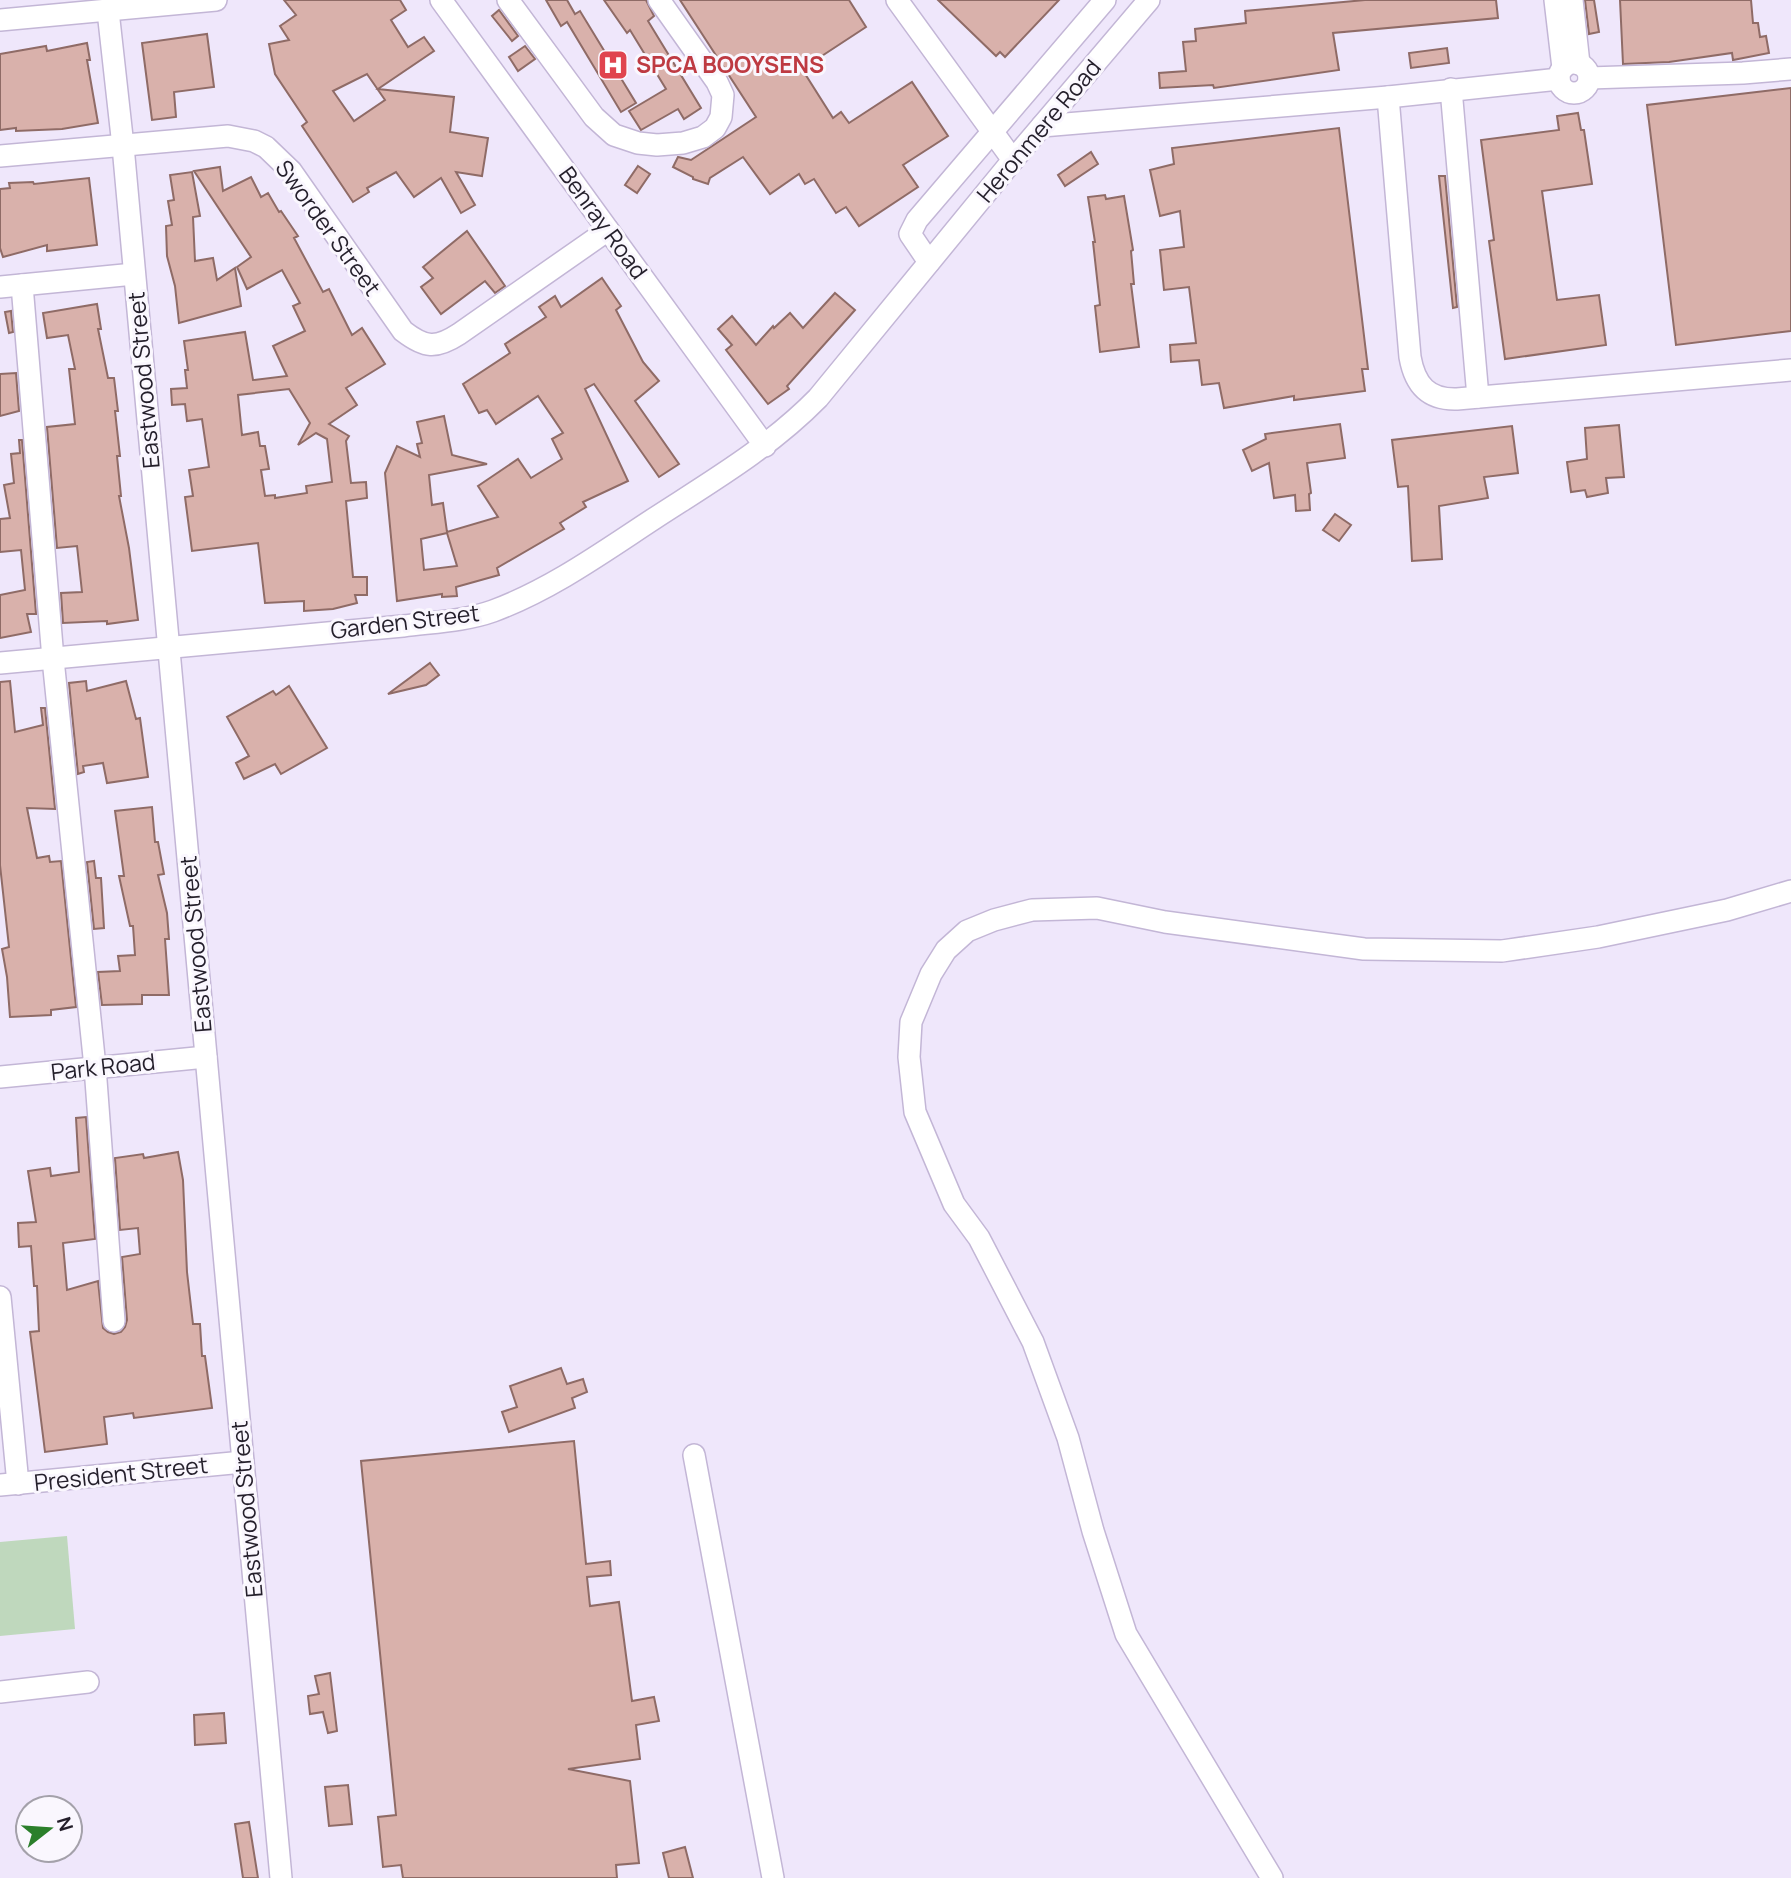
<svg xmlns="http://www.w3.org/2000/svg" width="1791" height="1878" viewBox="0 0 1791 1878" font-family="Manrope,sans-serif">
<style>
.green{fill:#bfd8bd}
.building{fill:#d9b1ab;stroke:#8f6b66;stroke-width:2;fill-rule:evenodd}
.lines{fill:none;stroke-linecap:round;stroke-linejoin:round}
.minor-casing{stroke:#c3b6d6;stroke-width:24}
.minor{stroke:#fff;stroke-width:21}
.labels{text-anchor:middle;stroke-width:6;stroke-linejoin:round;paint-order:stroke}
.health-label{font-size:23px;font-weight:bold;fill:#be3a42;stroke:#faf7fe;text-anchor:start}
.street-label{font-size:23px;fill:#241f2b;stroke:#faf7fe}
</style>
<rect width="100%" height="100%" fill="#efe7fb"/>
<!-- green -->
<polygon class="green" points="67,1536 75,1629 0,1636 0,1542"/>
<!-- building -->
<g class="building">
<path d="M 284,0 L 400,0 L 406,10 L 391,20 L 408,47 L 424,37 L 434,51 L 378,89 L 454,97 L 450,132 L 488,138 L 482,176 L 456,172 L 475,205 L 461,213 L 441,178 L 414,197 L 396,172 L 367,188 L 369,192 L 353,202 L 302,126 L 307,122 L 275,74 L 269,44 L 289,40 L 280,26 L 296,15 ZM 367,74 L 385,100 L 354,121 L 333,91 Z"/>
<polygon points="546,0 567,0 575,14 580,11 636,103 621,112 567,22 561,26"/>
<polygon points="604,0 646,0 654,16 648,21 701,108 684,119 678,109 641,130 629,111 666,89 630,30 627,33"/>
<polygon points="680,0 849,0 866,27 802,69 833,118 841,112 849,123 912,82 948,136 903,165 918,187 859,226 846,207 836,213 814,179 805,184 799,174 770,194 743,157 710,178 708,184 693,179 693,177 673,167 678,157 691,160 756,117"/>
<polygon points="938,0 1059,0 1005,57 1000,52 996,56"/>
<polygon points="1365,0 1496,0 1498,18 1333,33 1339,70 1214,88 1213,85 1160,88 1159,73 1186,71 1183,42 1196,41 1195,29 1246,23 1245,11"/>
<polygon points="1585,0 1594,0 1599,32 1589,34"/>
<polygon points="1620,0 1751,0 1753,23 1758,23 1760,37 1766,36 1769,53 1733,60 1732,53 1669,62 1623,64"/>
<polygon points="499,10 518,36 512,41 492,16"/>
<polygon points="207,34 214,87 174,92 176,117 152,120 142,43"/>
<polygon points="87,43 90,60 87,60 98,123 62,129 16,131 16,128 0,130 0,54 46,46 47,51"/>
<polygon points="525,46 535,59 518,71 509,57"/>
<polygon points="1447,48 1449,63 1411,68 1409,53"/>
<polygon points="1791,88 1791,331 1676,345 1647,105"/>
<polygon points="1578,113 1581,130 1584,130 1592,184 1542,191 1557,300 1599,295 1606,345 1505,359 1489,241 1494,240 1481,140 1559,130 1557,116"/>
<polygon points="1339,128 1368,369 1362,369 1365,391 1294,400 1294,396 1224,408 1219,383 1202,385 1199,360 1171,362 1170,345 1196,343 1189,287 1164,290 1160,250 1184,247 1180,211 1160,216 1150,170 1174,164 1172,148"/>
<polygon points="1091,152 1098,164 1065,186 1058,175"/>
<polygon points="638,166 650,174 637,193 625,185"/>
<path d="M 220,167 L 223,191 L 251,177 L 261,197 L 268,193 L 279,212 L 281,211 L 298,236 L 294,238 L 323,292 L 329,289 L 352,335 L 362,328 L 385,364 L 346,388 L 357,405 L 329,424 L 349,436 L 346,441 L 351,483 L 366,482 L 367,498 L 346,501 L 353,577 L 367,577 L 367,595 L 355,595 L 357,603 L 333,609 L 304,611 L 304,601 L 265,603 L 258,543 L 192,551 L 185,497 L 193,496 L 189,470 L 209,467 L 202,419 L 187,421 L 185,404 L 172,405 L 171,389 L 187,388 L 185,370 L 188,370 L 184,341 L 245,332 L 253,380 L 287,376 L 273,346 L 305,331 L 293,306 L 300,303 L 282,270 L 247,289 L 237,267 L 251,257 L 194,171 ZM 289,389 L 310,423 L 298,445 L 316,433 L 327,439 L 332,482 L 306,486 L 307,493 L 275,498 L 275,495 L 265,496 L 261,470 L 269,469 L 265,446 L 260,446 L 258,432 L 242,435 L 238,395 Z"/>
<polygon points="192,172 200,216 193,217 195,261 213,258 217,280 235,268 241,306 179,323 175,286 167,256 166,226 172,225 168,201 174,200 170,175"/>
<polygon points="1439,176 1445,176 1457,307 1453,308"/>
<polygon points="89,178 97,245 47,251 47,245 3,257 0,248 0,189 10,188 9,183 33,182 34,184"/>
<polygon points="1105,195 1106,199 1124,196 1133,250 1131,251 1134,284 1131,284 1139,347 1100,352 1095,306 1100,305 1093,242 1095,242 1088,197"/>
<polygon points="467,231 505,286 495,293 485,281 441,314 421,287 433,278 423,267"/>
<path d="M 602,278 L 621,306 L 616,310 L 643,362 L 659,381 L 635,401 L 679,464 L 659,477 L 594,384 L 585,389 L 628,481 L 583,502 L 586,507 L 560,523 L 564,529 L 497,568 L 499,575 L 456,587 L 457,596 L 442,597 L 442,594 L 397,601 L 385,473 L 397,446 L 420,457 L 417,444 L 422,443 L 417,422 L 444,416 L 452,455 L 487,464 L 429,475 L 432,505 L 443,503 L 447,532 L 498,517 L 478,486 L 518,459 L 531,478 L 562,459 L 552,439 L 563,433 L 538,396 L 496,424 L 487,410 L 479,413 L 463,384 L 510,353 L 505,344 L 546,317 L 539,307 L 555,296 L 561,307 ZM 447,533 L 457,566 L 424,570 L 421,539 Z"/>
<polygon points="835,293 855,310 787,386 789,389 768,404 726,350 732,345 718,329 732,316 756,345 773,326 774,328 790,313 803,328"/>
<polygon points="97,304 101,329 98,329 108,378 114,378 118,411 115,411 120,456 117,456 121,496 119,496 129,548 138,620 107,624 107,621 63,623 61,593 82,592 77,546 57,548 47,427 75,424 69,369 75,369 68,335 47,338 43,313"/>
<polygon points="11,311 13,332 9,333 5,312"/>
<polygon points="16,373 19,411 0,416 0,374"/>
<polygon points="1340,424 1345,458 1307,463 1311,493 1309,494 1310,510 1296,511 1295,495 1274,498 1269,463 1252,471 1243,450 1266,439 1265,434"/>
<polygon points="1619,425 1624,477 1606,478 1608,493 1587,497 1585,490 1571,492 1567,462 1587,459 1585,428"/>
<polygon points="1512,426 1518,473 1484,477 1488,498 1439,506 1442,559 1412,561 1408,486 1398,487 1392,440"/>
<polygon points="19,440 22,440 36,614 27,614 31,632 0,638 0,595 25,590 21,550 0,552 0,519 10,518 4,485 14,483 11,454 20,453"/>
<polygon points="1335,514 1351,525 1339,541 1323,530"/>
<polygon points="430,663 439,675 426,685 388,694"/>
<polygon points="10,681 15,732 43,725 41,708 45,708 55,809 27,808 37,858 49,856 50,862 61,861 76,1007 51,1010 51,1015 10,1017 7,977 2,949 9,947 0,865 0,682"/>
<polygon points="86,681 87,691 126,681 136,719 140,718 148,777 107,783 103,763 83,766 84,772 78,774 69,683"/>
<polygon points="289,686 327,748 281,774 275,764 244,779 236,763 249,756 227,717 273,691 276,695"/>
<polygon points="152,807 155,842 158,842 164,874 158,875 167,913 169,939 165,939 169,995 142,995 142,1004 102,1005 98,972 120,971 118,956 135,955 133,926 130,926 119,876 124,876 115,811"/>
<polygon points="94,861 96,878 101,878 104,928 94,929 87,862"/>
<polygon points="86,1117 95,1239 63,1243 67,1290 98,1281 103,1328 108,1332 114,1334 121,1332 125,1327 127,1320 122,1257 140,1254 138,1228 120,1230 115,1158 143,1154 144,1158 178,1152 183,1180 187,1272 193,1324 200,1324 202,1356 205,1356 212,1408 134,1418 133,1413 104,1417 107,1444 45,1452 30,1332 39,1331 37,1286 34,1286 31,1246 19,1247 18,1223 36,1222 28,1171 50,1168 51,1176 79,1172 76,1118"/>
<polygon points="561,1368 567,1384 583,1379 587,1392 572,1398 575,1408 509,1432 502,1412 517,1407 510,1386"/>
<polygon points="574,1441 586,1564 610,1561 611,1575 587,1577 590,1606 619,1602 632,1701 654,1697 659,1721 636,1725 640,1759 568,1769 630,1781 639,1863 616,1865 617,1878 403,1878 401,1865 383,1867 378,1817 396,1815 361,1461"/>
<polygon points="330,1673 337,1731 328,1733 323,1712 310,1714 308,1696 319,1694 315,1676"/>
<polygon points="224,1713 226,1743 195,1745 194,1715"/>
<polygon points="348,1785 352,1824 329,1826 325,1787"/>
<polygon points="249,1822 258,1878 243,1878 235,1824"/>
<polygon points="685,1847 693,1878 669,1878 663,1853"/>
</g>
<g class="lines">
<!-- minor casing -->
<g class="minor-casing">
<g id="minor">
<polyline points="441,0 765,446"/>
<polyline points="508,0 594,117 614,135 638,143 657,145 683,143 703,137 715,128 721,117 723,95 717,82 659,0"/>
<polyline points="897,0 1013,160"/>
<polyline points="1555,0 1563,68"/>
<polyline points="1572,0 1579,64"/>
<polyline points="108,11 123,146 281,1878"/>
<polyline points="0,20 216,0"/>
<circle cx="1574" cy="78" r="15"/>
<polyline points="1589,78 1743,73 1791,69"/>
<polyline points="1451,89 1478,397"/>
<path d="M 1388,97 L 1410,357 C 1415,385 1428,400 1457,399 L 1791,370"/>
<polyline points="1042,126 1388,97 1559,79"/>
<path d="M 0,156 L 228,136 L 254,141 L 266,147 L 291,171 L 403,331 C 425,348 436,349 459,334 L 608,230"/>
<polyline points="929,262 910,234 917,220 1105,0"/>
<polyline points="22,285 53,659 95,1067 114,1321"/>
<polyline points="0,287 134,274"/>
<path d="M 0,663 L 403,626 C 433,622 465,621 493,611 C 552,589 603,552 655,518 C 712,481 770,447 818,398 L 1013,160 L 1149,0"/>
<polyline points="0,1077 206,1057"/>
<polyline points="0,1297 18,1484"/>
<polyline points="694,1455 773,1878"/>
<polyline points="0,1485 243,1462"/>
<polyline points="0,1692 88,1682"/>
<polyline points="1272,1878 1126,1634 1093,1531 1068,1438 1033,1342 979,1238 954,1204 915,1112 909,1057 911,1022 931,974 946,950 967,931 994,920 1032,910 1097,908 1165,922 1364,949 1502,951 1598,937 1727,910 1791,891"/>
</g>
</g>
<!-- minor -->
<use href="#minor" class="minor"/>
</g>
<!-- icons -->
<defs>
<g id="hospital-square" transform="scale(1.575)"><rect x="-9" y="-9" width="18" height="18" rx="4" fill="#e0444e" stroke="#faf7fe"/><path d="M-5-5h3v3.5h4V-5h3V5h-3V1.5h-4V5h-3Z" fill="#fff"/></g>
</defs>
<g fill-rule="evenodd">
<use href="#hospital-square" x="613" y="65"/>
</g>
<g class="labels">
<!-- health labels -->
<g class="health-label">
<text x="636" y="73">SPCA BOOYSENS</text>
</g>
<!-- street labels -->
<g class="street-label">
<text transform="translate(1039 131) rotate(-50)" y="8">Heronmere Road</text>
<text transform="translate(603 223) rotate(54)" y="8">Benray Road</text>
<text transform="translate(328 228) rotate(54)" y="8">Sworder Street</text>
<text transform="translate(144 380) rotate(-95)" y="8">Eastwood Street</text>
<text transform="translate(405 622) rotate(-7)" y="8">Garden Street</text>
<text transform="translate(196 944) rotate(-95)" y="8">Eastwood Street</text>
<text transform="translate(103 1067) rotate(-6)" y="8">Park Road</text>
<text transform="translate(121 1474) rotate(-6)" y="8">President Street</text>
<text transform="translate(247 1509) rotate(-95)" y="8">Eastwood Street</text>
</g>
</g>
<!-- north arrow -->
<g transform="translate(49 1829) rotate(73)"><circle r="33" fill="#faf7fe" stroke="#a4a1aa" stroke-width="2"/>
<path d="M0-5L12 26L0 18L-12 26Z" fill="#2b7f2b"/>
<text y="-10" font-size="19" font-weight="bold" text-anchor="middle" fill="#241f2b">N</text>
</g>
</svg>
